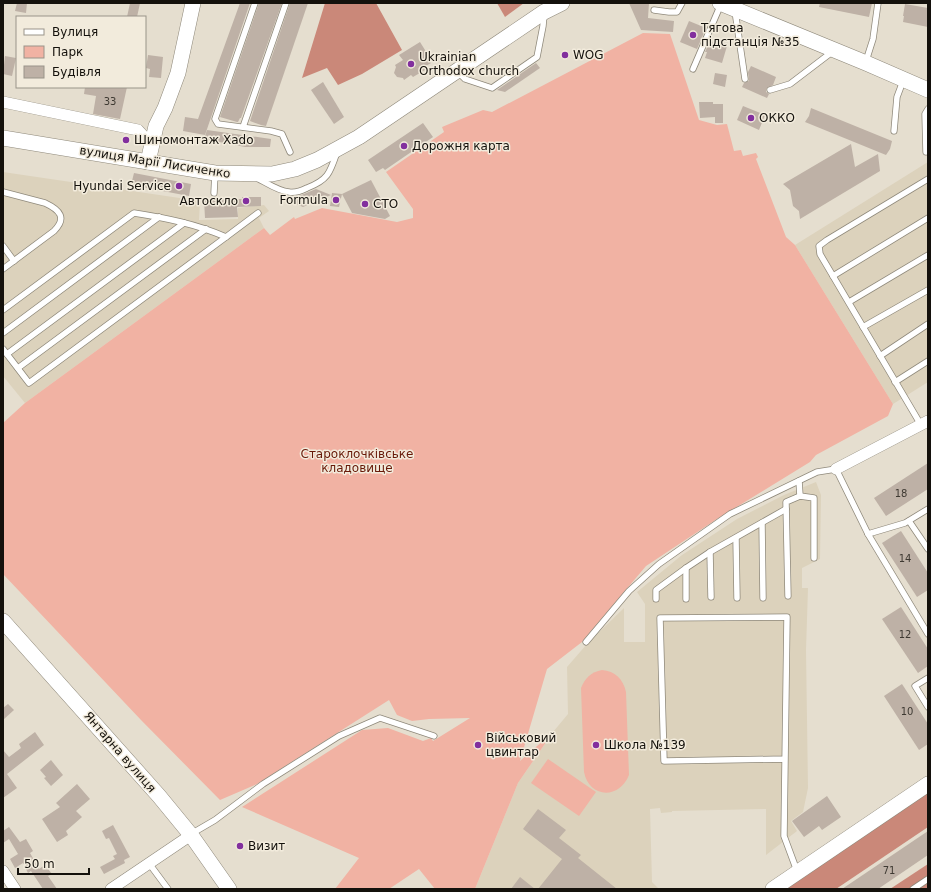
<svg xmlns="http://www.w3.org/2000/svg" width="931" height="892" viewBox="0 0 931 892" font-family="'DejaVu Sans',sans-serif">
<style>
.built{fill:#dcd2bc}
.green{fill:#f1b2a3}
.forest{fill:#ca8879}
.building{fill:#beb1a6}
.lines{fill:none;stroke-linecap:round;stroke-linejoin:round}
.lane-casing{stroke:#8f897b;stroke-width:7}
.street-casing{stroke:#8f897b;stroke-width:12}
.secondary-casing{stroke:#8f897b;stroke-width:16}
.lane{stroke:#fff;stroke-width:5.5}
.street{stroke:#fff;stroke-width:11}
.secondary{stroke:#fff;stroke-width:15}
.poi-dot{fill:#822f9e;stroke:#f2ebdc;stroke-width:1.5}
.labels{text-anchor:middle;stroke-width:3;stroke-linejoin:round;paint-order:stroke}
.number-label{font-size:10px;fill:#3e3932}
.poi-label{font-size:12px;fill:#14110c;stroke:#f2ebdc;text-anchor:start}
.street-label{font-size:12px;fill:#14110c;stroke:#f2ebdc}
.park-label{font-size:12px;fill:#681908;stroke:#f2ebdc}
</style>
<rect width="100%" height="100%" fill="#e5decf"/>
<!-- built -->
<g class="built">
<polygon points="928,162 928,382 893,404 795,245"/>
<polygon points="3,172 200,201 199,220 238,219 238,208 264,205 269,211 259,218 264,228 25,403 3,376"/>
<polygon points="816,482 821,495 820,559 802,568 802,588 808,588 806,650 808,788 803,812 791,821 797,831 766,855 766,809 672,811 672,812 661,813 660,808 650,809 652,882 659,889 475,889 518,783 553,732 568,714 567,667 587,644 624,608 624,642 645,642 645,604 637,592 682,555 737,519 784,495"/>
</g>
<!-- green -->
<g class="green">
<polygon points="643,33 670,34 699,120 717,125 727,124 734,151 741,150 743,156 756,153 758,157 756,159 786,237 795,245 893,404 888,416 816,455 810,462 717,519 646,566 582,642 547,669 520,761 553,732 518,783 475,889 435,889 419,869 389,889 335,889 359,858 242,807 362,730 388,728 423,741 431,738 433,741 470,718 429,719 412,721 397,715 389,700 257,784 220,800 141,720 3,574 3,423 25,403 264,228 270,235 294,217 295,219 322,208 397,222 413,218 413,209 386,172 444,132 442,127 483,110 492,112"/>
<path d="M 602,670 C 615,671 623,679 626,692 L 629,775 C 619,800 589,798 584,772 L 581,688 C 585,678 591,672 602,670 Z"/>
<polygon points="548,759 596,792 579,816 531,783"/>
</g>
<!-- forest -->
<g class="forest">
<polygon points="325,3 376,3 402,50 362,74 338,85 327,68 302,78"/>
<polygon points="497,3 524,3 505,17"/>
<polygon points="928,792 928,827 836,889 784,889"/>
<polygon points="928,864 928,889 890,889"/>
</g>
<!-- building -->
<g class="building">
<polygon points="17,3 27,3 26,13 15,11"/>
<polygon points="130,3 140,3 137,17 127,17"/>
<polygon points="240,3 250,3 205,135 183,131 185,117 198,119"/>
<polygon points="259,3 282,3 241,118 240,118 238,122 237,122 220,117"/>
<polygon points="290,3 308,3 266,126 261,125 250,121"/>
<polygon points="629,3 649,3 648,18 674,21 673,32 641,30"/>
<polygon points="820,3 872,3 869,17 819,7"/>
<polygon points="905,4 928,8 928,27 903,22 904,16 903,16"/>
<polygon points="689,21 706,28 697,49 680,42"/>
<polygon points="710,41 727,46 722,63 705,58 707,52 705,52"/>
<polygon points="420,42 430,58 428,59 431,63 424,67 425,70 413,77 411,75 404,80 403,78 397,77 394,73 396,67 395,65 403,60 399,55"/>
<polygon points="148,55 163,57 161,78 149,77 150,69 146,68"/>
<polygon points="5,56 16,58 12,76 3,74"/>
<polygon points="536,63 540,68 505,92 497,90"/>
<polygon points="751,66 776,77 773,85 766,89 766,92 769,94 767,98 742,87 744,83 749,81 748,72"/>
<polygon points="715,73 727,75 725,87 713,84"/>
<polygon points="323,82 344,117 334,124 311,90"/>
<polygon points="85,87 127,87 120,119 93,114 96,96 84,94"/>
<polygon points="699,102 713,102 713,104 723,104 723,123 715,123 715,117 700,118"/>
<polygon points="743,106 765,115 759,130 737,120"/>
<polygon points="811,108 892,141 890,149 886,155 805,122 809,116"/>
<polygon points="423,123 433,137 385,170 383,168 376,172 368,160"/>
<polygon points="207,130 271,139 270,147 245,147 204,139"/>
<polygon points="851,144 855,167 878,154 880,171 800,219 799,211 793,206 790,190 783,184"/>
<polygon points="134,173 191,184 189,196 131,185"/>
<polygon points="371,180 390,216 385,219 352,213 342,194"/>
<polygon points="316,189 331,195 303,207 296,204 294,198"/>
<polygon points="332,193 342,194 339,207 330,206"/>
<polygon points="242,197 261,197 261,206 237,207 238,217 205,218 204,200 242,199"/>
<polygon points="928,463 928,489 886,516 874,498"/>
<polygon points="901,531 928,573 928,590 917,597 882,543"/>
<polygon points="901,607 928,649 928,666 918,673 882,619"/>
<polygon points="902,684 928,724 928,744 919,750 884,696"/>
<polygon points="8,704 14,710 3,720 3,708"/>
<polygon points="35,732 44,745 7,774 17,788 3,798 3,750 9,757 21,748 19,744"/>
<polygon points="51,760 63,775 51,786 44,778 46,777 40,770"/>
<polygon points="77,784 90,799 76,811 82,817 66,831 68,835 57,842 42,819 60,807 56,803"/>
<polygon points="827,796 841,817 822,830 819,826 804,837 792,821"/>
<polygon points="538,809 566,830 559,838 581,855 578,858 617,889 538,889 562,859 523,829"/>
<polygon points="113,825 130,857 124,860 125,863 104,874 100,867 115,859 113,856 117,854 109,838 106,839 102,831"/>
<polygon points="9,827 20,842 26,839 33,851 30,853 39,869 45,865 52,874 48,876 57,889 43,889 31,871 28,873 23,863 15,868 10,859 18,854 9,839 3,843 3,831"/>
<polygon points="928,831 928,855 878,889 842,889"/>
<polygon points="520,877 535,889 511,889"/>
</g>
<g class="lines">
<!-- lane casing -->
<g class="lane-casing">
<g id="lane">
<polyline points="255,3 215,119 218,124 271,131 282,134 290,152"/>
<polyline points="654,10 669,12 677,12 682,3"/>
<polyline points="735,11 745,79"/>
<polyline points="866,61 873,39 878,3"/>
<polyline points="693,69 721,4"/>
<polyline points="458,72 465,79 492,88 537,57 543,26 544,14"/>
<polyline points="770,90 790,84 832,52"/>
<polyline points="243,127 286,3"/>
<polyline points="894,131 897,97 903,81"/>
<polyline points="926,152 925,114 928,109"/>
<path d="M 257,178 C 267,183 278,191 289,192 C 295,193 301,191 307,188 C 328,180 330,173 337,152"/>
<path d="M 3,192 L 45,203 C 60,210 67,218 54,231 L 3,269"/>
<polyline points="214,193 215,173"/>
<polyline points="3,246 14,261"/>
<polyline points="833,276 928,218"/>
<polyline points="849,302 928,255"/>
<path d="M 3,310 L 134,213 C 166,218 196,224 226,237 L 258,213"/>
<polyline points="863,327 928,290"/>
<polyline points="3,333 159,217"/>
<polyline points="3,349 29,383 226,237"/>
<polyline points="7,354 184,223"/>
<polyline points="880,356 928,324"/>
<polyline points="18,368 206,229"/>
<polyline points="895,382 928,361"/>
<polyline points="921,425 820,254 819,246 827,240 928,179"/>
<polyline points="799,481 800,496"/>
<polyline points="909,521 928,549"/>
<polyline points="762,523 763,598"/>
<polyline points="868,534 928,634"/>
<polyline points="736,538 737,598"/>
<polyline points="710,552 711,597"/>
<polyline points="686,568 686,599"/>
<polyline points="788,596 786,502 800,496 814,498 814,558"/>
<polyline points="656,599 656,590 686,568 710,552 786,509"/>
<polyline points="586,642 629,591 659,564 730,514 817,472 836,469 868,534 905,523 928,509"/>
<polyline points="928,678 915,686 928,707"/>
<polyline points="785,759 664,761 660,618 787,617 784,836 797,871"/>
<polyline points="191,834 215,820 263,784 339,736 380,718 434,736"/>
<polyline points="148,862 168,889"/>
<polyline points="913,889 928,879"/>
</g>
</g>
<!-- street casing -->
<g class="street-casing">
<g id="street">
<polyline points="3,102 138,130 151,144"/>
<polyline points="836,469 928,421"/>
<polyline points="3,871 15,889"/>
<polyline points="111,889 191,835"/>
</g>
</g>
<!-- secondary casing -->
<g class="secondary-casing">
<g id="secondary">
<polyline points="720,3 866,63 928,90"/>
<polyline points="3,138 215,173 272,174 295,169 317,160 359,137 544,12 562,3"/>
<polyline points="148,162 156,126 165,108 178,73 193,3"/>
<polyline points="3,621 159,796 191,835 229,889"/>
<polyline points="773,889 928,784"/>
</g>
</g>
<!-- lane -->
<use href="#lane" class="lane"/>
<!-- street -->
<use href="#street" class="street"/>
<!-- secondary -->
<use href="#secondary" class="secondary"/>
</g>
<!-- markers -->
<g class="poi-dot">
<circle cx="693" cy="35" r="4"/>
<circle cx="565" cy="55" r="4"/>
<circle cx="411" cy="64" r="4"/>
<circle cx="751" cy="118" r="4"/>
<circle cx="126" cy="140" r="4"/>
<circle cx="404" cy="146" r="4"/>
<circle cx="179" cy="186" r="4"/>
<circle cx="336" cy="200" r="4"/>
<circle cx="246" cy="201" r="4"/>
<circle cx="365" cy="204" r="4"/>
<circle cx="478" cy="745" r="4"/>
<circle cx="596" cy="745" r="4"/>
<circle cx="240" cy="846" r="4"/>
</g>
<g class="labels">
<!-- number labels -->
<g class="number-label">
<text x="110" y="105">33</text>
<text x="901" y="497">18</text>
<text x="905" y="562">14</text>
<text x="905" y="638">12</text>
<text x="907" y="715">10</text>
<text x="889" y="874">71</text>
</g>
<!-- poi labels -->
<g class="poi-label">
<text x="701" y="32">Тягова<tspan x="701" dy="14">пiдстанцiя №35</tspan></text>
<text x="573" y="59">WOG</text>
<text x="419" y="61">Ukrainian<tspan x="419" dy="14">Orthodox church</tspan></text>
<text x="759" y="122">ОККО</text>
<text x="134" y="144">Шиномонтаж Xado</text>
<text x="412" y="150">Дорожня карта</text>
<text x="171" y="190" text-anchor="end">Hyundai Service</text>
<text x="328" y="204" text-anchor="end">Formula</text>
<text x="238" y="205" text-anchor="end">Автоскло</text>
<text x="373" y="208">СТО</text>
<text x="486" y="742">Військовий<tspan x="486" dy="14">цвинтар</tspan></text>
<text x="604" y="749">Школа №139</text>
<text x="248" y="850">Визит</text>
</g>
<!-- street labels -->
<g class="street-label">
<text transform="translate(155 162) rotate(9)" y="4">вулиця Марії Лисиченко</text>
<text transform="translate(120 752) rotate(49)" y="4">Янтарна вулиця</text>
</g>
<!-- park labels -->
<g class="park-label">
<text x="357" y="458">Староклочківське<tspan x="357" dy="14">кладовище</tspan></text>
</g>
</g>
<!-- border -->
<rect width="931" height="892" fill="none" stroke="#14110c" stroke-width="8"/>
<!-- legend -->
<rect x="16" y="16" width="130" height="72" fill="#f2ebdc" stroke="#999489"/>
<rect x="24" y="29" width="20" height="6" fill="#ffffff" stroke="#999489"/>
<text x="52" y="36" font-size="12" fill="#14110c">Вулиця</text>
<rect x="24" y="46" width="20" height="12" fill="#f1b2a3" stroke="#999489"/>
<text x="52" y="56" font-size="12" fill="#14110c">Парк</text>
<rect x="24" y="66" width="20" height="12" fill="#beb1a6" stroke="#999489"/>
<text x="52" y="76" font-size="12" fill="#14110c">Будівля</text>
<!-- scale -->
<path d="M18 868v6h71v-6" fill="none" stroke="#14110c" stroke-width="2"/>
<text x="24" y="868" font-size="12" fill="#14110c" stroke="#f2ebdc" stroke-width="3" paint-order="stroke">50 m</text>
</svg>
